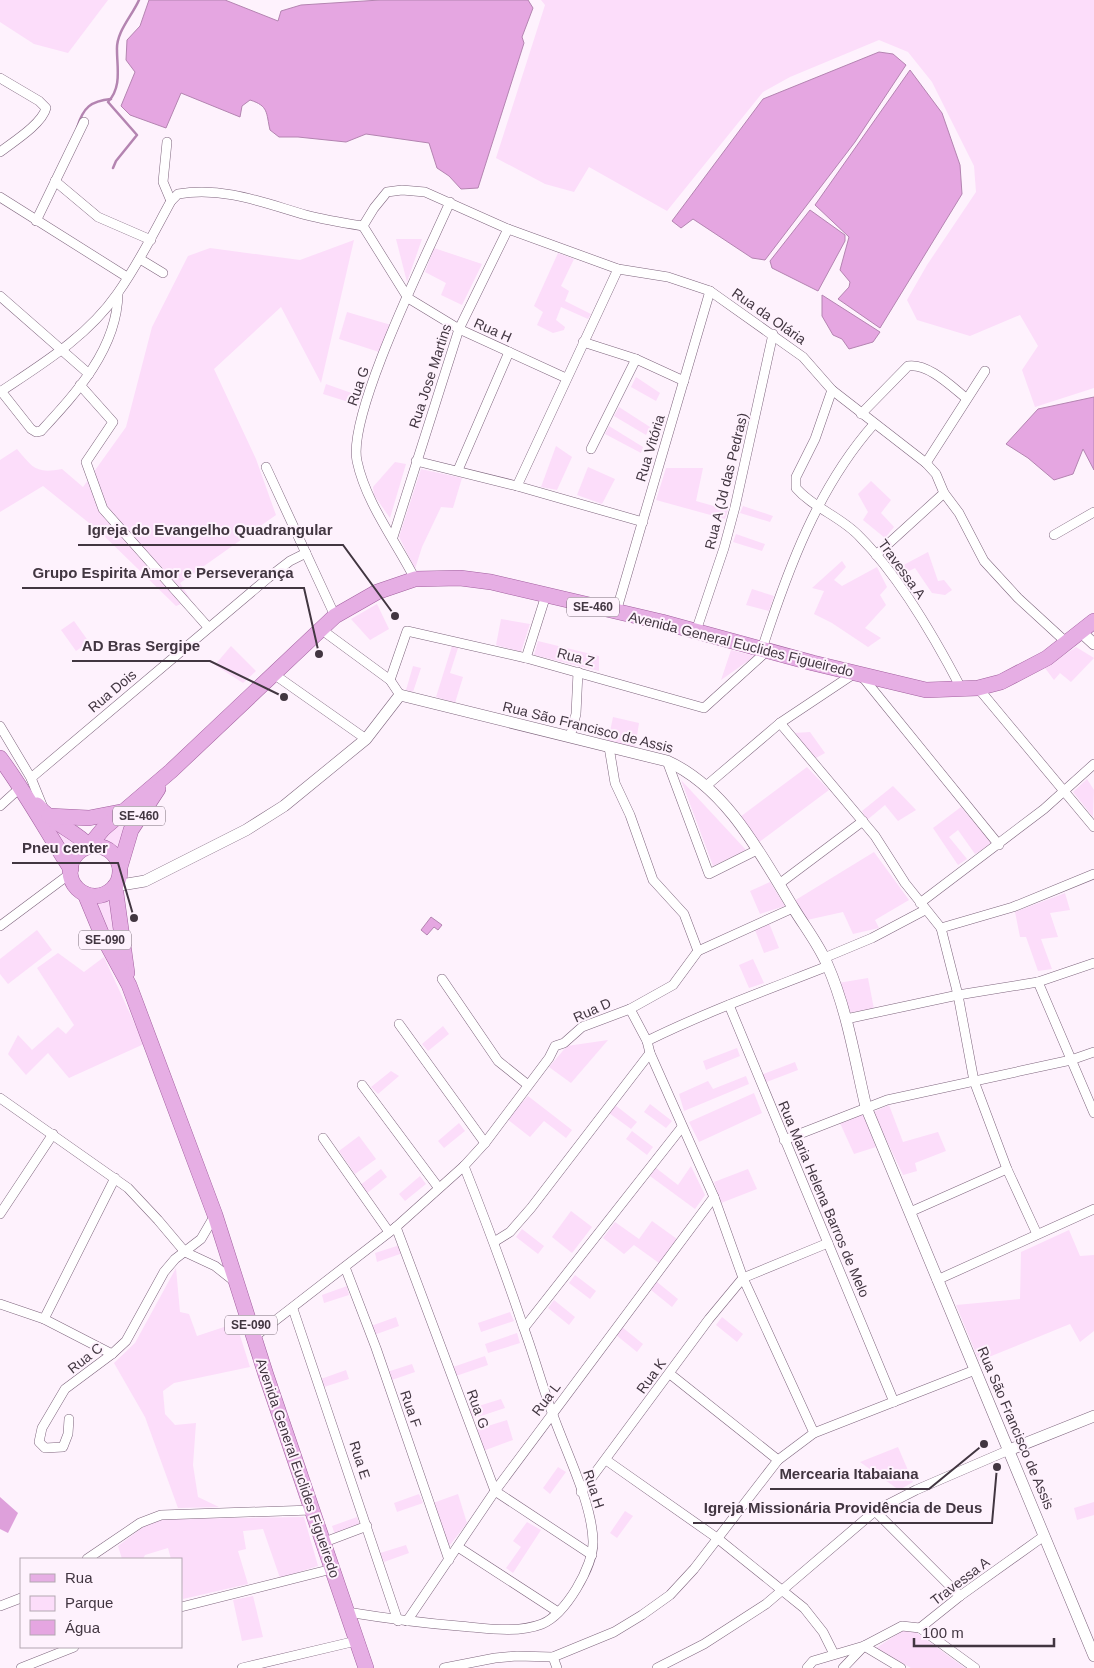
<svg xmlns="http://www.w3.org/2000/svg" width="1094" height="1668" viewBox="0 0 1094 1668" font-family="Arial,sans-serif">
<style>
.green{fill:#fcddfa}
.forest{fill:#dea0db}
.water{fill:#e5a6e1;stroke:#b484b1}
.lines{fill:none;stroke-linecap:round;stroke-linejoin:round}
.stream{stroke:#b484b1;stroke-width:2.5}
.minor-casing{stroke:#7e657d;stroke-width:10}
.tertiary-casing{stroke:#7e657d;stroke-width:12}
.primary-casing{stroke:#a2619f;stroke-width:16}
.minor{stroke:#fff;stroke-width:9}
.tertiary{stroke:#fff;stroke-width:11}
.primary{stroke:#e6aee4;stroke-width:15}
.labels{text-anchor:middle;stroke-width:4;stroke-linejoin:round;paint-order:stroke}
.shield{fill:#fef2fd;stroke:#7a6e79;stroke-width:1}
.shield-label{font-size:12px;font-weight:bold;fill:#423641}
.street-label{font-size:14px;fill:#423641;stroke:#fef2fd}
.leader{fill:none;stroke:#423641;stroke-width:2}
.callout-dot{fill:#423641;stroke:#fef2fd;stroke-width:2}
.callout-label{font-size:15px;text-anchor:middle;font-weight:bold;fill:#423641;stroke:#fef2fd;stroke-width:4;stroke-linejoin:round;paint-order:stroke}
</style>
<rect width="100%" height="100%" fill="#fef2fd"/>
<!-- green -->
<g class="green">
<polygon points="0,0 108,0 68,53 34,44 0,22"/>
<polygon points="541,0 1094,0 1094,388 1035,407 1022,370 1038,346 1020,315 970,336 917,320 907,300 927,265 976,192 974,166 932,82 908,52 879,40 790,77 763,92 667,211 589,167 574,192 545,184 496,158 545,5"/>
<polygon points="396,239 422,239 407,282"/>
<path d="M 354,240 L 321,383 L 281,307 L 214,369 L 256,459 L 276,515 L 180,583 L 191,600 L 176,606 L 99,531 L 43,486 L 0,512 L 0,460 L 17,449 C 33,468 36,474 62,469 L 83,487 L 126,427 L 152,327 L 188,256 L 210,248 L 300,260 Z"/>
<polygon points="434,248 482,264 462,305 441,295 446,283 425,272"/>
<polygon points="558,253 574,259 561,286 569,291 565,301 591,314 588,319 561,307 556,320 565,327 564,330 553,333 537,325 543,312 534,306"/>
<polygon points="347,312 391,325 379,352 339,339"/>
<polygon points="636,377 660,393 656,401 631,387"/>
<polygon points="326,384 360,396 358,405 323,394"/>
<polygon points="619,407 650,427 646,435 614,416"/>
<polygon points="609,426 643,447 641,453 605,434"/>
<polygon points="556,446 572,457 557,490 541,487"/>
<polygon points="395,462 406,464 390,518 374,495 373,487"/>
<polygon points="588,467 615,479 602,504 577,495"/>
<polygon points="666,468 703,468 696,501 728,510 725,519 656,500"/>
<polygon points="421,469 462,478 453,508 441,507 422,547 415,569 399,537"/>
<polygon points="871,481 891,500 881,513 894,527 885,538 863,520 868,512 858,494"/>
<polygon points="743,506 773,516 770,522 740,513"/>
<polygon points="736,534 765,544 762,551 733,542"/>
<polygon points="928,552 938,581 944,580 952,590 945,595 932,593 915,568 899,576 894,570"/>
<polygon points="842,561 846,567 834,580 842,586 877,567 887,587 880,595 886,605 865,628 881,638 868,647 832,623 814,614 824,591 812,588"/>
<polygon points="752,589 774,596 769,611 746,605"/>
<polygon points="377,604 389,629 370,640 351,619"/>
<polygon points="501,619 530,624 521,652 496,645"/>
<polygon points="74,621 89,642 76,651 61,630"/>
<polygon points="538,641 599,656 599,671 534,655"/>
<polygon points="231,646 256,671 243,683 215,665"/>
<polygon points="452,646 458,648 450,673 463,677 455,703 436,697"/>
<polygon points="1076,647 1094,658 1071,682 1060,673 1054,680 1045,668"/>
<polygon points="731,650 755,656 721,680"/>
<polygon points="413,666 421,668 413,692 406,690"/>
<polygon points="613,717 639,723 635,749 608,741"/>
<polygon points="810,732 825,753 816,758 793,733"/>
<polygon points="807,767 829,790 758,843 740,817"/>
<polygon points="1087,779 1094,790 1093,817 1073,792"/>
<polygon points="681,780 746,850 713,866"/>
<polygon points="893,786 916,810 898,821 885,805 867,820 862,811"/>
<polygon points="147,793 120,858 109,847 96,843"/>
<polygon points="961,807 992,844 975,854 958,830 949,837 967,859 958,865 933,828"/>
<polygon points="50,819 89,837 70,860"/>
<polygon points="874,852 909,900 875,920 879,928 853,934 843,912 807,920 794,901"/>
<polygon points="770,882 785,906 760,914 750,891"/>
<polygon points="1065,893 1070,910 1050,913 1058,937 1041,939 1052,969 1038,971 1026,937 1020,937 1015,912"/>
<polygon points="115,895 123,956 92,900 107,901"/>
<polygon points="769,923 779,948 764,953 755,930"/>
<polygon points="37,930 52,950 8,984 0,974 0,959"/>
<polygon points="58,953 84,972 104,957 144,1044 69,1078 48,1053 26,1075 8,1054 18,1035 32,1050 58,1027 66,1034 74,1025 37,968"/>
<polygon points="753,959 764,983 749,988 739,965"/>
<polygon points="868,978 874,1009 847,1013 838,983"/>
<polygon points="443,1026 449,1034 428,1051 422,1044"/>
<polygon points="608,1040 571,1083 549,1067 567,1046"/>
<polygon points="737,1048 740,1056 706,1070 703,1061"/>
<polygon points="795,1062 798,1070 764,1083 761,1075"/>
<polygon points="391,1071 399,1076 378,1094 371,1087"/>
<polygon points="746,1076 749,1084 684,1111 679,1094 708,1081 713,1089"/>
<polygon points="754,1093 762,1113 699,1142 689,1122"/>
<polygon points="528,1096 572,1130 566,1138 544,1121 530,1137 507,1119"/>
<polygon points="650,1104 672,1121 666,1128 644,1112"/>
<polygon points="615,1105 637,1122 631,1129 609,1113"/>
<polygon points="889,1105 903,1142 938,1132 946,1151 915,1163 917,1171 903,1175 873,1112"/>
<polygon points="863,1114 876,1147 854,1154 840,1123"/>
<polygon points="459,1123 465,1131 444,1148 438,1141"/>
<polygon points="632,1131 653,1147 647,1155 626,1139"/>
<polygon points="359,1136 376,1159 355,1174 339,1151"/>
<polygon points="691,1166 705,1195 695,1209 650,1176 656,1168 678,1185"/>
<polygon points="381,1169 387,1177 366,1194 359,1186"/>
<polygon points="748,1169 757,1189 721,1203 714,1182"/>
<polygon points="420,1176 426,1184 405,1201 399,1194"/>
<polygon points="571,1211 592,1227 572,1253 552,1237"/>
<polygon points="652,1221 677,1239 659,1263 634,1245 624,1254 603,1238 615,1222 639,1239"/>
<polygon points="522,1229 544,1246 538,1254 516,1237"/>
<polygon points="1069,1230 1080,1256 1094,1255 1094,1331 1080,1342 1070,1324 979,1361 956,1305 1020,1299 1021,1252"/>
<polygon points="400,1245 403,1253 377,1262 375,1253"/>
<polygon points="176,1268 180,1312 189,1314 197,1336 236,1323 250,1367 174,1383 163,1391 165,1414 175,1425 196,1423 193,1465 198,1497 219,1507 178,1508 145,1417 114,1363 135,1343"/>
<polygon points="575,1275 596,1291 590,1299 569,1283"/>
<polygon points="657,1282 678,1299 672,1307 651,1290"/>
<polygon points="347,1286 349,1295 324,1303 322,1295"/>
<polygon points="554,1300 575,1317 569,1325 548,1308"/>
<polygon points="510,1312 514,1321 481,1332 478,1323"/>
<polygon points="396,1317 399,1326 374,1335 371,1326"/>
<polygon points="722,1317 743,1334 737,1342 716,1325"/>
<polygon points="622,1327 643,1344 637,1352 616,1335"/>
<polygon points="517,1333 520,1343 488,1353 485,1344"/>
<polygon points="485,1356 488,1365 456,1376 453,1367"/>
<polygon points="412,1364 415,1372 389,1381 387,1372"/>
<polygon points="346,1370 349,1379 324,1387 321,1379"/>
<polygon points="501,1399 505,1408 472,1419 469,1409"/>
<polygon points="507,1420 513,1440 483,1451 475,1430"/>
<polygon points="898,1447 913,1482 899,1490 860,1462"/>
<polygon points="558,1467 566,1472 550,1494 543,1488"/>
<polygon points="419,1494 423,1503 397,1512 394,1503"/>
<polygon points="458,1494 467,1523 447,1549 433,1503"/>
<polygon points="1094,1502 1094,1515 1077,1520 1074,1508"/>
<polygon points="625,1511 633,1516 617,1538 610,1533"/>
<polygon points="304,1517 318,1566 280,1578 263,1529 243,1531 246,1549 238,1551 248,1584 183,1599 181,1559 171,1559 168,1548 145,1555 143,1559 122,1559 118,1546 143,1527 162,1519"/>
<polygon points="357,1517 360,1526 335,1535 332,1526"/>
<polygon points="527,1522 541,1530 513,1573 506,1568 521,1547 513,1541"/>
<polygon points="406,1545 409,1553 384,1562 380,1553"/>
<polygon points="253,1596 263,1637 242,1641 233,1600"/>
<polygon points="913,1630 965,1668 911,1668 876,1648 902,1631"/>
</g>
<!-- forest -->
<polygon class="forest" points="0,1497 18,1513 8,1533 0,1529"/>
<!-- water -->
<g class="water">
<path d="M 149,0 L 225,0 L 278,21 L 281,11 L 301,5 L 380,0 L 528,0 L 533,8 L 522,37 L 524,43 L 478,188 L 461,189 L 449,176 L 437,168 L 429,143 L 366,134 L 346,142 L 298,137 L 279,137 L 270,130 C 266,113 269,106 250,100 L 242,106 L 240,117 L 181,93 L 166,128 L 130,115 L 121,106 L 135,72 L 126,60 L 127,40 L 140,26 Z"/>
<polygon points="879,52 893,54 906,65 855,142 765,260 752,258 693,219 681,228 672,221 763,99"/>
<polygon points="910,70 942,113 960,165 962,194 880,328 838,299 849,287 850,282 840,270 849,237 815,205"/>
<polygon points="810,210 845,235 845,241 818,291 772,268 770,261"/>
<polygon points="822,295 880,332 873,342 849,349 842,339 833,335 822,316"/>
<polygon points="1094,397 1094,470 1083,449 1073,474 1054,480 1028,458 1006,444 1038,409"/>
<polygon points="431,917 442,925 438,930 434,927 427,935 421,930"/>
</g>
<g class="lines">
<!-- stream -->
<g class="stream">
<path d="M 77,128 C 83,107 91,101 111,99"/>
<path d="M 113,168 L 116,161 L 137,135 L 108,102 C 122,87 117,68 117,50 C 116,32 132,16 139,0"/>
</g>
<!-- minor casing -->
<g class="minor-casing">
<g id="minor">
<path d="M 0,78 L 39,101 L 46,108 C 42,124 13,142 0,152"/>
<polyline points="167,142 163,182 171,201"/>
<polyline points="55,181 98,217 151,240"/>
<polyline points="0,197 127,277"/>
<polyline points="36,221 84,122"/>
<polyline points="363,226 374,208 387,192 402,190 425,192 508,229 618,269 668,277 710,291 803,357 832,390 926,463 936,474 944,493 959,513 984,561 1018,598 1067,643"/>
<polyline points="363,226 408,298 459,329 566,378"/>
<polyline points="140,259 163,273"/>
<polyline points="0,296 89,374"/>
<polyline points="583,342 636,359 684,381"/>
<polyline points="80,385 113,422 86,462 103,509 208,627"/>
<path d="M 832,390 L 815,439 L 796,477 L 796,488 C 813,508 842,517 860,537 C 900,577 936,640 962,690"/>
<path d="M 1,391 L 31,429 L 36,432 L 41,431 C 76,393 117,349 118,294"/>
<path d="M 0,392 C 42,364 87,337 117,294 C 138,265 154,232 171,201 L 178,194 C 223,186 264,203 306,215 C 325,220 344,223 363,226"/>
<path d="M 861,414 L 908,366 C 928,363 951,386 966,398"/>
<polyline points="591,449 636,359"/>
<polyline points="416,461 517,486 643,522"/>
<polyline points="926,463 985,371"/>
<polyline points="266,467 335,616"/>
<polyline points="458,470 509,352"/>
<polyline points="517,486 618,269"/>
<polyline points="1054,535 1094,512"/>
<polyline points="393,537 459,329 508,229"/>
<polyline points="876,555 944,493"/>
<path d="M 415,579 C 395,540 366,503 357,461 C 347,414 428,252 450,202"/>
<polyline points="616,612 710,291"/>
<polyline points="322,630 390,680 400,695"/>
<polyline points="696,631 724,548 735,507 773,334"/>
<path d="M 762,649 C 788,569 818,487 874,424"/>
<polyline points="526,658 546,595"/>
<polyline points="275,675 366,739"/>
<polyline points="861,675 999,845"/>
<polyline points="390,680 407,631 526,658 704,708 767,651"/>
<polyline points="978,688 1094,827"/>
<polyline points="780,723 875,836 905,883 941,928 958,995 974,1081 1007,1169 1037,1234"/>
<polyline points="0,726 31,778 44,810"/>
<polyline points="570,737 576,714 578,672"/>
<polyline points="609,747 615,783 630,815 653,880 684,914 698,951"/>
<polyline points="667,761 709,874 757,850"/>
<polyline points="31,778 268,578 290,561 306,553"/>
<polyline points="706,786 780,723 855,673"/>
<polyline points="0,806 22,786"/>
<polyline points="779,884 863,821"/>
<polyline points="920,903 1044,809 1094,764"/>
<polyline points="0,926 71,873"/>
<polyline points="941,928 1013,907 1094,874"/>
<polyline points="824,958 872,938 925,910"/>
<polyline points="442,979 498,1061 528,1085"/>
<polyline points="1038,982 1094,1113"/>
<polyline points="729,1005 894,1402"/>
<polyline points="630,1009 647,1041 650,1053 714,1197 743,1278 814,1433"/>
<polyline points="846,1019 958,995 1038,982 1094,963"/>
<polyline points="399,1024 485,1143"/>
<path d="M 647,1041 C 706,1012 767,990 828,966"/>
<polyline points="362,1085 438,1187"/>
<polyline points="0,1098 128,1188 158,1220 185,1252 215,1266 234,1281"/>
<polyline points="323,1138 389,1232"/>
<polyline points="784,1140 887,1100 1071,1060 1094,1052"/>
<polyline points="910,1212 1007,1169"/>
<polyline points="0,1214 53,1134"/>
<polyline points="396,1227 495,1491 592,1555"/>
<polyline points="494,1242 510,1232 531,1208 650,1053"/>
<polyline points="345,1267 376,1348 449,1560"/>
<polyline points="937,1280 1094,1209"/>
<polyline points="0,1304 44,1319 112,1354"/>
<polyline points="293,1309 398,1621"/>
<polyline points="44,1319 115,1178"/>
<polyline points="524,1328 682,1127"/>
<polyline points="254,1337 396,1227 464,1166 485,1143 549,1058 555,1046 564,1043 582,1027 630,1009 673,985 698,951 793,908"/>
<polyline points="670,1374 778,1460"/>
<polyline points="69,1419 68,1434 63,1447 45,1448 39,1442 42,1428 65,1389 112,1354 126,1341 164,1272 175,1259 201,1239 215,1215"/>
<polyline points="606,1460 717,1538 804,1608 823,1632 834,1654"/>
<polyline points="581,1492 709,1319 743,1278 828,1243"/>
<polyline points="875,1511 960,1596"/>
<polyline points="322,1543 367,1526"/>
<polyline points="458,1547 558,1612"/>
<polyline points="87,1559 140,1523 161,1515 312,1510"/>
<polyline points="0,1606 21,1598"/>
<polyline points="181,1607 332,1569"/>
<path d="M 347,1612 C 384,1618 421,1623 459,1626 C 485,1628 516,1634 542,1624 C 565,1615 594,1566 593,1541 C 592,1503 566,1452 553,1415 C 542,1386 534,1355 523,1326 C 505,1272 485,1219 464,1166"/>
<polyline points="407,1621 495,1491 714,1197"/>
<polyline points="920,1628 975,1668"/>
<polyline points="553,1657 557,1668"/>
<polyline points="21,1668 74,1647"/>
<polyline points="242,1668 356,1641"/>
<polyline points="444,1668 495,1658 517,1656 553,1657 614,1632 642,1615 670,1595 694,1569 778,1460 814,1433 975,1370"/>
<polyline points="657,1668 704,1644 766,1604 875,1511 916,1490 1009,1450"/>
<polyline points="807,1668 813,1661 864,1646 902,1626 920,1628 960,1596 1044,1536"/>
<polyline points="843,1668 864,1646 901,1668"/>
</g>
</g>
<!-- tertiary casing -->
<g class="tertiary-casing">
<g id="tertiary">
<polyline points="1081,632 1094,644"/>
<path d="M 115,886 L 145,881 L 246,830 L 284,806 L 366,739 L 400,695 L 667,761 C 727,788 761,855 794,909 C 805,927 819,945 827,964 C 847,1009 855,1060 866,1107 L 1094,1656"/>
<polyline points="1009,1450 1094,1416"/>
</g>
</g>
<!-- primary casing -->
<g class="primary-casing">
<g id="primary">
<path d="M 0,758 C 26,793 47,832 71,869"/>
<path d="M 37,805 C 52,824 75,830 90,847"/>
<polyline points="49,816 89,818 120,812"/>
<polyline points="94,846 94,840 103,829 171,771 335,616 377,592 415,579 460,578 491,582 662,622 813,663 926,690 978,688 1001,682 1047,658 1094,621"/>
<circle cx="95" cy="871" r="25"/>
<polyline points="120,867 131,830 158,789"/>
<polyline points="115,886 127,973"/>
<polyline points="85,894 102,935 129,985 215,1215 266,1375 366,1668"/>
</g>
</g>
<!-- minor -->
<use href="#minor" class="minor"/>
<!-- tertiary -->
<use href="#tertiary" class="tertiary"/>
<!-- primary -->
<use href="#primary" class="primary"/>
</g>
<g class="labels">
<!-- shield labels -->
<g class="shield">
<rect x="567" y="597.5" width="52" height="19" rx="4"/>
<rect x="113" y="806.5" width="52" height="19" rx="4"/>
<rect x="79" y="930.5" width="52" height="19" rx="4"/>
<rect x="225" y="1315.5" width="52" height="19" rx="4"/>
</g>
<g class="shield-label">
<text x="593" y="611">SE-460</text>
<text x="139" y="820">SE-460</text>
<text x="105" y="944">SE-090</text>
<text x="251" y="1329">SE-090</text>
</g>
<!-- street labels -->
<g class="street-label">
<text transform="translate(769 316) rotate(35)" y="5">Rua da Olária</text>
<text transform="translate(493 330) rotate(24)" y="5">Rua H</text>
<text transform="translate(430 376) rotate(-72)" y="5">Rua Jose Martins</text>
<text transform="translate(358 386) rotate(-71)" y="5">Rua G</text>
<text transform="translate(650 448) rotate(-73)" y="5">Rua Vitória</text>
<text transform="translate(726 481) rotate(-76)" y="5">Rua A (Jd das Pedras)</text>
<text transform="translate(902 569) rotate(54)" y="5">Travessa A</text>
<text transform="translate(741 644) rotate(14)" y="5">Avenida General Euclides Figueiredo</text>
<text transform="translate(576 657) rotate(15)" y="5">Rua Z</text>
<text transform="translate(112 691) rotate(-40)" y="5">Rua Dois</text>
<text transform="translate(588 727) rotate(14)" y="5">Rua São Francisco de Assis</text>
<text transform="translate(592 1010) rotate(-24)" y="5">Rua D</text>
<text transform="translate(824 1199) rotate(67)" y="5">Rua Maria Helena Barros de Melo</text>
<text transform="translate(85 1358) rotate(-38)" y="5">Rua C</text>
<text transform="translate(651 1376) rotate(-54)" y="5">Rua K</text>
<text transform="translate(546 1399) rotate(-53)" y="5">Rua L</text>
<text transform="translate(411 1409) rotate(71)" y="5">Rua F</text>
<text transform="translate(478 1409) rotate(70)" y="5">Rua G</text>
<text transform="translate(1016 1428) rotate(67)" y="5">Rua São Francisco de Assis</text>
<text transform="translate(360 1460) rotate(72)" y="5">Rua E</text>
<text transform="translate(298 1468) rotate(71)" y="5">Avenida General Euclides Figueiredo</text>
<text transform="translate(594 1489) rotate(72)" y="5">Rua H</text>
<text transform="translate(960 1581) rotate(-37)" y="5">Travessa A</text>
</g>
</g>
<!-- callouts -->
<path class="leader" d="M395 616L343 545H78M319 654L304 588H22M284 697L210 661H72M134 918L118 863H12M984 1444L929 1489H770M997 1467L992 1523H693"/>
<g class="callout-dot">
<circle cx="395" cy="616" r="5"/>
<circle cx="319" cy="654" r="5"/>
<circle cx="284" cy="697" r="5"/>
<circle cx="134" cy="918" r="5"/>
<circle cx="984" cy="1444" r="5"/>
<circle cx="997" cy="1467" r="5"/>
</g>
<g class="callout-label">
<text x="210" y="535">Igreja do Evangelho Quadrangular</text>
<text x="163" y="578">Grupo Espirita Amor e Perseverança</text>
<text x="141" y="651">AD Bras Sergipe</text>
<text x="65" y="853">Pneu center</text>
<text x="849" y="1479">Mercearia Itabaiana</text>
<text x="843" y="1513">Igreja Missionária Providência de Deus</text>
</g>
<!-- legend -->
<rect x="20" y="1558" width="162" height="90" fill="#fef2fd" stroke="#b3a7b2"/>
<rect x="30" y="1574" width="25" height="8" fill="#e6aee4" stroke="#b3a7b2"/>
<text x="65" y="1583" font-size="15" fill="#423641">Rua</text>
<rect x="30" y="1596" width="25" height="15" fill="#fcddfa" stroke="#b3a7b2"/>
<text x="65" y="1608" font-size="15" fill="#423641">Parque</text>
<rect x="30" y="1620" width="25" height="15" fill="#e5a6e1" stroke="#b3a7b2"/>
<text x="65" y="1633" font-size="15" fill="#423641">Água</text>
<!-- scale -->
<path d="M914 1638v8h140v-8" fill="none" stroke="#423641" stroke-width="2.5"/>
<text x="922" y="1638" font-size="15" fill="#423641" stroke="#fef2fd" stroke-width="4" paint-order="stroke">100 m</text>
</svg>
